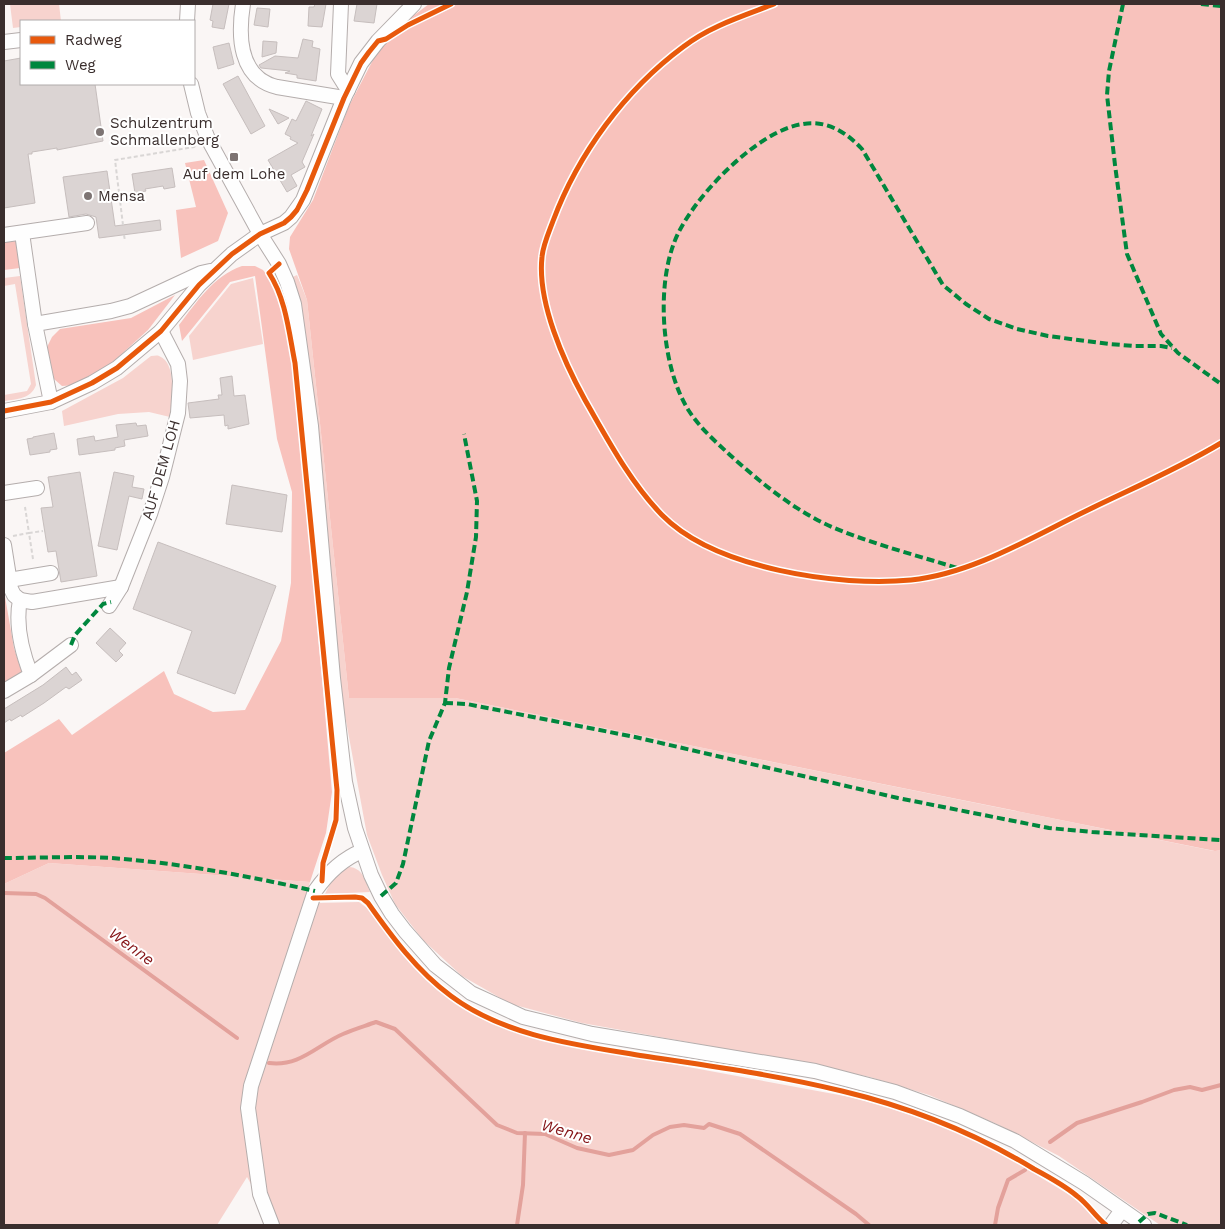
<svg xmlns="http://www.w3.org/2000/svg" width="1225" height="1229" viewBox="0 0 1225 1229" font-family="'Work Sans',sans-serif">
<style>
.green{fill:#f7d3ce}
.forest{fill:#f8c2bc}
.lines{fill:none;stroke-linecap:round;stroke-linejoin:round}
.stream{stroke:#e3a19b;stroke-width:4}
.building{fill:#dbd4d3;stroke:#c6bebd}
.minor-casing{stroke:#b4adac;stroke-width:16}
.path{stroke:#d9d6d5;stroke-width:2;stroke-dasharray:4 2.5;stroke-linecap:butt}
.minor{stroke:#fefefe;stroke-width:14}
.quiet{stroke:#00873e;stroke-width:4;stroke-dasharray:8 4;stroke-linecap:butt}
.cycleway-casing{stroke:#fff;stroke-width:8}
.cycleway{stroke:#e8590c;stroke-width:5}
.poi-dot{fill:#7d7473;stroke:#fff;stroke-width:2}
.labels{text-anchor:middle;stroke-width:4;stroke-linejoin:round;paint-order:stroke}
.poi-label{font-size:15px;fill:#3a2e2d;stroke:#fff;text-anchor:start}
.street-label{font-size:15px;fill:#3a2e2d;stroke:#fff}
.water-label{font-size:16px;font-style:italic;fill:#851417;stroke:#fff}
</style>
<rect width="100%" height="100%" fill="#faf6f5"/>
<!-- green -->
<g class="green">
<polygon points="10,4 59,4 61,21 21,21 21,27 13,28"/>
<polygon points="297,275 307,300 349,698 455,698 1214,851 1221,850 1221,1225 1160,1225 1059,1156 997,1124 929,1095 870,1077 810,1064 582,1023 511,1004 462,976 423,940 395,904 382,875 367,835 342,699 294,362 275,285"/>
<path d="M 20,276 L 36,385 C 31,399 17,399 4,401 L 4,395 L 27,391 L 31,384 L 15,284 L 4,286 L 4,278 Z"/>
<polygon points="253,278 263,344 193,360 189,336 231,284"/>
<path d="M 151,356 C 154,356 157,355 159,356 C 178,363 171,402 170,417 L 149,412 L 118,414 L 64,426 L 62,411 L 123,378 Z"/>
<path d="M 49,863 L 310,882 L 253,1074 L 262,1076 L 317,903 L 359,902 L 367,908 C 397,947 427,988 472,1012 C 495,1025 521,1033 547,1041 L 850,1097 L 884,1106 L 937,1124 L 991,1147 L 1076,1199 L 1102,1225 L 274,1225 L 247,1177 L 217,1225 L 4,1225 L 4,884 Z"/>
<path d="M 349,867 C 363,868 365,880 370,892 L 325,894 C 331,882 336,872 349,867 Z"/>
</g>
<!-- forest -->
<g class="forest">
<polygon points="429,4 1221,4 1221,850 1215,851 455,698 349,698 307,300 289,249 290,237 313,200 349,106 385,37"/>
<polygon points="204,160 228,213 218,241 181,258 176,210 196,207 185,163"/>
<polygon points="16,241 20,268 4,270 4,242"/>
<path d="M 242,266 L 255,266 L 263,270 L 275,285 L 294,362 L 332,792 L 326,833 L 310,882 L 49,863 L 4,884 L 4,753 L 59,719 L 72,735 L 164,671 L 174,694 L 213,712 L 245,710 L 281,641 L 291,583 L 292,492 L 277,439 L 255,276 L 230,282 L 182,341 L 179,325 C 197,302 213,276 242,266 Z"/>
<polygon points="175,295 148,330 114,361 77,385 62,386 54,379 47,347 52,337 60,329 131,318"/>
<polygon points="4,591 14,648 22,673 4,683"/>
</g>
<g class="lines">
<!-- stream -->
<g class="stream">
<polyline points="4,893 36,894 45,898 237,1038"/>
<path d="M 269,1063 C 300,1067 317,1045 343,1034 C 354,1029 365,1026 376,1022 L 395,1029 L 497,1125 L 517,1133 L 545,1134 L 577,1148 L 609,1155 L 633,1150 L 653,1135 L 670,1127 L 684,1125 L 704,1128 L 709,1124 L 740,1134 L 856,1214 L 869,1225"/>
<polyline points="1050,1142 1077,1123 1142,1102 1174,1090 1190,1087 1202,1090 1221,1085"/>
<polyline points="517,1225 523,1185 525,1133"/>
<polyline points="995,1225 998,1208 1008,1180 1025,1170"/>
</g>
</g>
<!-- building -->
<g class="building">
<polygon points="213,4 229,4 224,29 212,27 213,21 210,20"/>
<polygon points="315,4 326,4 322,27 308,26 309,7 314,7"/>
<polygon points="357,4 377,4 374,23 354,21"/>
<polygon points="257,8 270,9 268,27 254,25"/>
<polygon points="303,39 313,41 312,47 320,49 316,81 297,78 297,75 285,73 290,71 261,68 259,65 275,56 298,58"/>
<polygon points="263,41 277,42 276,53 262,57"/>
<polygon points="229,43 234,64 218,69 213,47"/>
<polygon points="21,58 21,84 95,84 103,141 57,150 57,148 32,152 32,154 28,154 35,203 4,208 4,61"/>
<polygon points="238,76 265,126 251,134 223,84"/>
<polygon points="306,101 322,109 311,136 314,134 302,162 305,167 291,175 297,186 287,192 268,160 298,143 290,139 291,137 285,134 292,119 296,121"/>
<polygon points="269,109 289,118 278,124"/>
<polygon points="172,168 175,187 164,189 163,186 145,189 146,191 135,193 132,174"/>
<polygon points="107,171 115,226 160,220 161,230 99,238 96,217 86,214 69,217 63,177"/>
<polygon points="232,376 234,396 245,395 249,424 228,429 228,425 225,426 224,415 190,418 188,403 219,399 218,395 222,395 220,378"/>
<polygon points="136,423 137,426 146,425 148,436 124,440 125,446 115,448 115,450 79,455 77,439 94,436 95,441 118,437 116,425"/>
<polygon points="54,433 57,449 50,450 50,452 30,455 27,439 33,438 33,437"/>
<polygon points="80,472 97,576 61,582 56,551 48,552 41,508 53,507 48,477"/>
<polygon points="114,472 134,476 132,487 144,489 142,499 129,496 117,550 98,546"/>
<polygon points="232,485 287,495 282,532 226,524"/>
<polygon points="158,542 276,586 235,694 177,673 192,631 133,609"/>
<polygon points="110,628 126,643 119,651 123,655 116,662 96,643"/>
<polygon points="66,667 72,675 76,672 82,680 69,689 66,687 44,703 22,717 21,715 11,721 10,719 4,723 4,709 43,685"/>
</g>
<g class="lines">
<!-- minor casing -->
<g class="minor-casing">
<g id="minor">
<path d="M 243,4 C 238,36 239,78 277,87 L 344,98"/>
<polyline points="341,4 338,74 348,90"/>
<polyline points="187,21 188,4"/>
<polyline points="4,42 21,40"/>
<polyline points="191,84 198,113 208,139 260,234 279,264 287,282 294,304 311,426 333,678 345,782 355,828 371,875 381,896 392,914 405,931 435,965 471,993 523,1017 592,1034 815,1071 895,1092 960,1116 1015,1141 1084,1183 1144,1225"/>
<polyline points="22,233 35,324 51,402"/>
<polyline points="4,235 87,223"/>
<polyline points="35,324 111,311 130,306 201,273 210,271"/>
<polyline points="4,411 51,402 92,383 117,368 161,331 199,285 232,254 260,234 284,223 291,217 303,200 344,98 361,63 378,41 414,4"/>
<polyline points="4,493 37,488"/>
<path d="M 4,545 L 11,589 L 14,595 L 20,600 C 15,625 22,652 31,675"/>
<polyline points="9,580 51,573"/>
<polyline points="20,600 32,602 121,587"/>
<polyline points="109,606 121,587 150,514 162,477 178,413 180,381 178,364 161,331"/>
<polyline points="4,691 31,675 71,645"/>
<path d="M 272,1225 L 260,1194 L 248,1108 L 251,1086 L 315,891 C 327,874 342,859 362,851"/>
<polyline points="1111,1225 1122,1210"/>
</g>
</g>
<!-- path -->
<g class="path">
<polyline points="123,225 115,160 194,147 197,145"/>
<polyline points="124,235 125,241"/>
<polyline points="13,536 29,533 25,507"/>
<polyline points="33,559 29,533 43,531"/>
</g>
<!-- minor -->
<use href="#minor" class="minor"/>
<!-- quiet -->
<g class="quiet">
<polyline points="1123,4 1109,71 1107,95 1115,165 1127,254 1161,334 1178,353 1221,384"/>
<polyline points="1201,4 1221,6"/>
<path d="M 957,568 C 916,555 872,544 832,527 C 795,511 760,482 730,455 C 716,442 700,428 689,411 C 662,369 656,290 674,243 C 689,201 757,130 803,124 C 827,120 846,132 862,149 L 943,285 L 966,304 L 989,319 L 1017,329 L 1048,336 L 1109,344 L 1134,346 L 1161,346 L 1172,348"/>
<polyline points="71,645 75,635 103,604 111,602"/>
<polyline points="445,703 467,704 635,737 898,798 1049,828 1092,832 1221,840"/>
<path d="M 4,858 C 39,858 76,856 111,858 C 180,863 248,876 315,891"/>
<polyline points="381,896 396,883 403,864 429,741 445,703 449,668 467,592 476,537 477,501 464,434"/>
<polyline points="1139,1222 1148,1214 1155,1213 1187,1225"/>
</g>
<!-- cycleway casing -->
<g class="cycleway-casing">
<g id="cycleway">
<path d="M 774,4 C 743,16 710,26 683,47 C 625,90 578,154 553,221 C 549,232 543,245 542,257 C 537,302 564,362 585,400 C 608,440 630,482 662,515 C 715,569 839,587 911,580 C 972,574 1032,537 1086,511 C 1131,489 1178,469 1221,443"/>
<path d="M 279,264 L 269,273 C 286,299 289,333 295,363 L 337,790 L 336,820 L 323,863 L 322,881"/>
<polyline points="4,411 51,402 92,383 117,368 161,331 199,285 232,254 260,234 284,223 291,217 297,210 307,190 344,98 361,63 369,52 378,41 386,39 408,25 451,4"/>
<path d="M 313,898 L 355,897 L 362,898 L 368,903 C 392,937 417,971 451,996 C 506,1037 578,1045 644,1056 C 710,1066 777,1075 842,1091 C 909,1107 975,1133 1034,1169 C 1049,1177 1064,1185 1077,1196 C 1088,1204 1095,1216 1106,1225"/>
</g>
</g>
<!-- cycleway -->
<use href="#cycleway" class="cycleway"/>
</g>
<!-- markers -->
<g class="poi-dot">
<circle cx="100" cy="132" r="5"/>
<rect x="229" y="152" width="10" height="10" rx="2.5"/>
<circle cx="88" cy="196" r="5"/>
</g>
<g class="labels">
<!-- poi labels -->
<g class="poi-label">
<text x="110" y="128">Schulzentrum<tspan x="110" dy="17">Schmallenberg</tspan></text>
<text x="234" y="179" text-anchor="middle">Auf dem Lohe</text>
<text x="98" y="201">Mensa</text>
</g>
<!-- street labels -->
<g class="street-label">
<text transform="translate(161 470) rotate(-74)" y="5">AUF DEM LOH</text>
</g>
<!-- water labels -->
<g class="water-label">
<text transform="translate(132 946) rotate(36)" y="6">Wenne</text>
<text transform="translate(567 1131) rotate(16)" y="6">Wenne</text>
</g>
</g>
<!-- border -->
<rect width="1225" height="1229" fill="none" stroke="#3a2e2d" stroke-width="10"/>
<!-- legend -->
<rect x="20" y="20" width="175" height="65" fill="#ffffff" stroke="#b0abab"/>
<rect x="30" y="36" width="25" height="8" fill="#e8590c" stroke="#b0abab"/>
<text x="65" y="45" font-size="15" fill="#3a2e2d">Radweg</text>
<rect x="30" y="61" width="25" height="8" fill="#00873e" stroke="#b0abab"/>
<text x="65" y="70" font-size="15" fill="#3a2e2d">Weg</text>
</svg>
